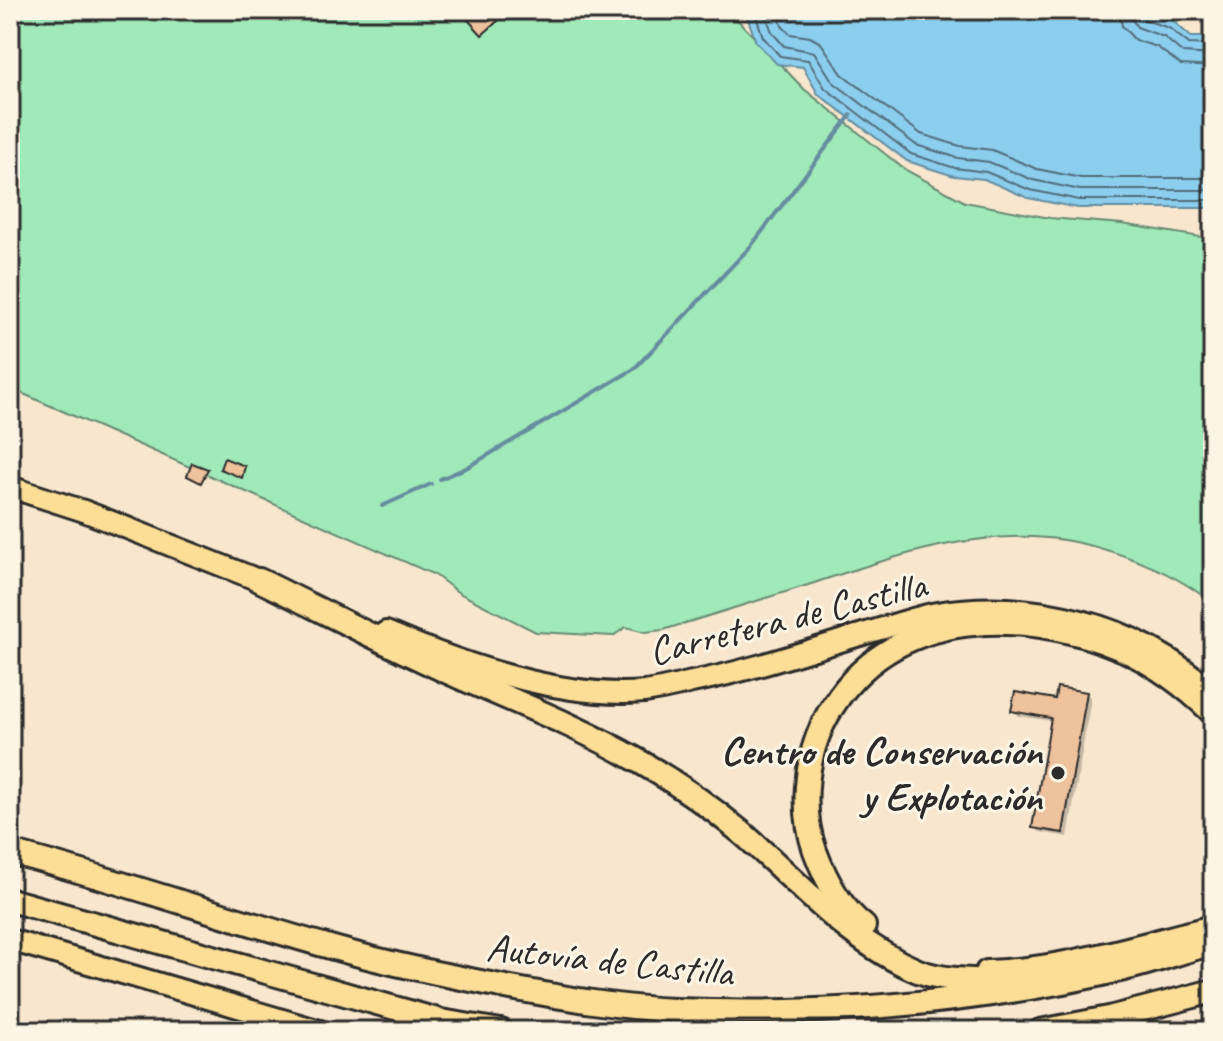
<svg xmlns="http://www.w3.org/2000/svg" width="1223" height="1041" viewBox="0 0 1223 1041" font-family="Caveat,sans-serif">
<style>
.green{fill:#a0e9b8;stroke:#668a72;stroke-width:2}
.water{fill:#8bceed;stroke:#658d9f;stroke-width:2}
.shadow{fill:#0003}
.lines{fill:none;stroke-linecap:round;stroke-linejoin:round}
.shore{stroke:#516c79;stroke-width:2}
.stream{stroke:#658d9f;stroke-width:4}
.building{fill:#eec29d;stroke:#2b2b2b;stroke-width:2}
.trunk-casing{stroke:#2b2b2b;stroke-width:26}
.motorway-casing{stroke:#2b2b2b;stroke-width:28}
.trunk{stroke:#fdde96;stroke-width:20}
.motorway{stroke:#fdde96;stroke-width:22}
.poi-dot{fill:#2b2b2b;stroke:#fcf5e5;stroke-width:3}
.labels{text-anchor:middle;stroke-width:6;stroke-linejoin:round;paint-order:stroke}
.street-label{font-size:40px;fill:#2b2b2b;stroke:#fcf5e5}
.poi-label{font-size:40px;font-weight:bold;fill:#2b2b2b;stroke:#fcf5e5;text-anchor:end}
</style>
<rect width="100%" height="100%" fill="#f8e6cf"/>
<filter id="ink" filterUnits="userSpaceOnUse"><feTurbulence type="fractalNoise" baseFrequency=".0125" numOctaves="2"/><feDisplacementMap in="SourceGraphic" scale="16" xChannelSelector="R" yChannelSelector="G"/><feConvolveMatrix kernelMatrix="1 2 1 2 8 2 1 2 1" color-interpolation-filters="sRGB"/></filter>
<g filter="url(#ink)">
<!-- green -->
<path class="green" d="M 10,10 L 728,10 L 804,89 L 904,169 L 965,202 L 1050,218 L 1122,224 L 1213,239 L 1213,604 C 1170,567 1090,539 1033,537 C 956,534 880,561 808,585 C 760,600 711,615 663,630 L 645,632 L 626,627 L 613,636 L 536,632 L 459,593 L 435,575 L 10,388 Z"/>
<!-- water -->
<polygon class="water" points="745,10 1136,10 1172,20 1191,37 1213,37 1213,208 1078,208 1028,198 984,179 954,176 907,161 818,94 803,67 777,64 756,42"/>
<!-- shadow -->
<g class="shadow">
<polygon points="471,10 501,10 506,15 484,34 466,15"/>
<polygon points="1086,694 1091,698 1068,837 1039,832 1035,827 1052,721 1018,716 1013,711"/>
</g>
<g class="lines">
<!-- shore -->
<g class="shore">
<polyline points="754,10 763,37 780,56 808,60 825,88 911,154 955,168 986,172 1030,190 1079,200 1213,200"/>
<polyline points="764,10 772,32 784,46 814,52 833,82 916,145 958,158 989,162 1033,180 1080,190 1213,190"/>
<polyline points="777,10 782,26 790,34 810,37 821,43 842,74 921,134 960,146 992,150 1037,169 1081,178 1213,178"/>
<polyline points="1119,10 1122,26 1135,40 1157,47 1181,65 1213,67"/>
<polyline points="1131,10 1132,19 1137,27 1164,37 1183,53 1213,55"/>
<polyline points="1141,10 1145,20 1169,28 1189,44 1213,45"/>
</g>
<!-- stream -->
<g class="stream">
<polyline points="440,479 466,468 634,369 751,246 851,115"/>
<polyline points="382,506 431,484"/>
</g>
</g>
<!-- building -->
<g class="building">
<polygon points="459,10 510,10 482,35"/>
<polygon points="224,458 245,466 242,478 220,469"/>
<polygon points="192,463 208,469 201,483 187,476"/>
<polygon points="1057,687 1087,692 1063,833 1032,828 1051,718 1011,711 1015,692 1055,699"/>
</g>
<g class="lines">
<!-- trunk casing -->
<g class="trunk-casing">
<g id="trunk">
<polyline points="10,487 84,511 271,585"/>
<path d="M 386,632 C 462,664 561,699 644,692 C 660,690 676,686 692,682 C 753,670 813,649 873,631 C 894,625 916,617 937,613 C 986,605 1034,608 1081,621 C 1130,633 1176,659 1213,693"/>
<polyline points="10,940 320,1031"/>
</g>
</g>
<!-- motorway casing -->
<g class="motorway-casing">
<g id="motorway">
<path d="M 259,580 C 323,611 386,644 450,673 C 513,701 578,726 637,760 C 674,781 710,806 742,833 C 798,881 849,943 918,971 C 944,981 975,980 1002,981"/>
<path d="M 10,852 C 118,880 223,917 330,947 C 389,964 450,976 511,988 C 565,998 621,1008 676,1010 C 825,1016 978,1003 1124,969 C 1154,962 1183,951 1213,943"/>
<polyline points="10,900 441,1021 501,1031"/>
<path d="M 864,926 C 841,908 825,878 815,851 C 801,812 805,763 822,726 C 878,608 1018,604 1124,650 C 1157,665 1187,688 1213,713"/>
<path d="M 987,972 C 1063,970 1139,945 1213,927"/>
<polyline points="1040,1031 1109,1018 1213,991"/>
</g>
</g>
<!-- trunk -->
<use href="#trunk" class="trunk"/>
<!-- motorway -->
<use href="#motorway" class="motorway"/>
</g>
</g>
<!-- markers -->
<circle class="poi-dot" cx="1058" cy="773" r="8"/>
<g class="labels">
<!-- street labels -->
<g class="street-label">
<text transform="translate(787 617) rotate(-14)" y="14">Carretera de Castilla</text>
<text transform="translate(610 959) rotate(6)" y="14">Autovía de Castilla</text>
</g>
<!-- poi labels -->
<g class="poi-label">
<text x="1042" y="764">Centro de Conservación<tspan x="1042" dy="46">y Explotación</tspan></text>
</g>
</g>
<!-- margin -->
<rect width="1223" height="1041" fill="none" stroke="#fcf5e5" stroke-width="40"/>
<rect x="20" y="20" width="1183" height="1001" fill="none" stroke="#2b2b2b" stroke-width="3" filter="url(#ink)"/>
</svg>
